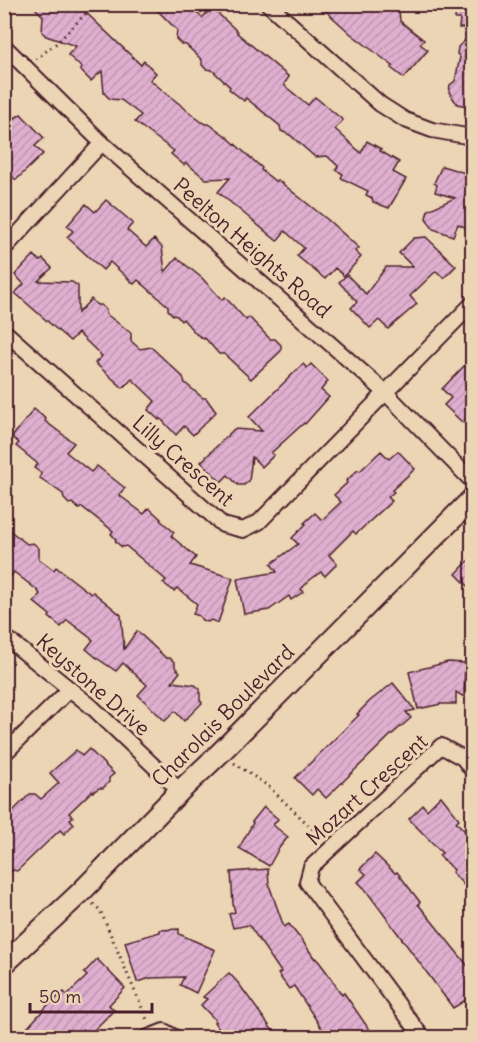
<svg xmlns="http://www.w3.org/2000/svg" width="477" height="1042" viewBox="0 0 477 1042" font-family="Delius,sans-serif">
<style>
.building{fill:url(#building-hatch);stroke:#4a1f2b;stroke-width:1.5}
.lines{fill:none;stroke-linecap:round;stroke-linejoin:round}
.street-casing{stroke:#4a1f2b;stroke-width:18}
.secondary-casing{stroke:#4a1f2b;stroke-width:24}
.path{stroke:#4a1f2b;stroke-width:3;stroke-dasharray:1.5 4.5;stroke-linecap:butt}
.street{stroke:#ebd5b4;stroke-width:14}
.secondary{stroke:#ebd5b4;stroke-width:20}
.labels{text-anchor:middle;stroke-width:6;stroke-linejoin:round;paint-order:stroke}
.street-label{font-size:21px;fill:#4a1f2b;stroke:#ebd5b4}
</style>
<defs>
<pattern id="building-hatch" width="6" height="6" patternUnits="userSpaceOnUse" patternTransform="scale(1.5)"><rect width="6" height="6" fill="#dfafcf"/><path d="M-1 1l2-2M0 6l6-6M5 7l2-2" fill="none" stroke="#c196b2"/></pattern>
</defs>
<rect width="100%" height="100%" fill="#ebd5b4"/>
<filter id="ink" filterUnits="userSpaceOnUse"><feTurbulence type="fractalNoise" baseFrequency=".0167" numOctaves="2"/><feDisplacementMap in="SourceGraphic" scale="12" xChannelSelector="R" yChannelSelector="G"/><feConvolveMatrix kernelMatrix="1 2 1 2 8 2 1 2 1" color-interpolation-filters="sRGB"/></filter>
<g filter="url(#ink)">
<!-- building -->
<g class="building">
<polygon points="31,4 77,4 141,65 144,61 156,73 150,80 199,120 205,124 209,124 226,136 262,168 261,170 275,181 279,181 328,220 359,248 355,251 361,257 344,276 335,268 325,279 297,256 304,248 285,231 277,241 218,192 230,178 206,179 186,163 184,165 171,154 174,151 135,122 141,115 121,100 110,99 104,93 102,71 91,81 80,70 82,68 68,55 76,46 46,36 42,32 43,16"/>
<polygon points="151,4 189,4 202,18 212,8 238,32 237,33 289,77 284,84 286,87 308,105 315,97 343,120 335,129 361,153 367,141 381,149 380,151 399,162 393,172 406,179 389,208 373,202 372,198 366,195 368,191 341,178 343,174 336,170 338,166 327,156 315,157 290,135 281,131 280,126 246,98 244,101 229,89 230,87 212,70 206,69 202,65 202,60 186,45 181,44 176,39 177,30"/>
<polygon points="318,4 392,4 399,10 400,21 424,40 420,44 428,50 404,78 391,68 393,66 351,34"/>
<polygon points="456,4 472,4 472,28 459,28 460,19 455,19"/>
<polygon points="472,33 472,107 457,104 449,92 450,85 455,81 460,57 457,54 458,47"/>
<polygon points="21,114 44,138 35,146 43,154 16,180 4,169 4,125"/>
<polygon points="442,166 472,175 469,189 472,189 472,230 458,224 453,236 433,229 426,218 428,210 455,198 435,192 437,185 434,183"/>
<polygon points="106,200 133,223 127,230 146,247 154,239 162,247 165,272 177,258 202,278 222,300 225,297 246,320 249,317 270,339 275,339 281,345 281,351 251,379 224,354 219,354 205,338 204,339 196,334 183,319 181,321 177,316 173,315 168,310 168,306 138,280 134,284 110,262 103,270 67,237 73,231 67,226 86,204 95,212"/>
<polygon points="426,237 456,266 444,278 436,271 410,296 417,304 388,329 379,320 370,328 351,308 357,302 339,282 347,275 366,294 386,267 413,267 399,253 414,238"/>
<polygon points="34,255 40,261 43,259 52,268 38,281 72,282 78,286 78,313 91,299 97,305 101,305 106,310 106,314 131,333 131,341 140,349 151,347 183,377 185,383 203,398 206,398 216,412 193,435 184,426 176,435 160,418 159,420 148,410 155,401 132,379 123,388 95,363 102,356 78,333 70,341 15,293 24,284 15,275"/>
<polygon points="303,364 307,368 311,364 328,381 321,390 329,397 305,424 304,423 271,453 274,455 262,467 252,457 249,481 244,485 238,485 228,475 221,482 201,462 234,429 262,431 249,417"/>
<polygon points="464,366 472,366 472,413 463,423 444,405 451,398 442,389"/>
<polygon points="34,409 46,419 45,421 74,443 66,452 91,472 97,466 125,488 119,495 144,514 149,508 161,519 160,520 174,532 171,536 196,557 190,565 233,578 218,623 211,620 208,622 202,620 199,616 193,614 197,604 177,588 174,591 163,583 166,580 126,546 122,547 116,542 115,538 111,534 113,531 82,507 79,509 72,503 69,504 64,499 63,494 40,478 41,473 34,468 38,464 16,446 19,443 12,437"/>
<polygon points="381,451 389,459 398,451 415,469 392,490 394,492 388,497 392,501 356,534 353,531 329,555 337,564 325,576 321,572 310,580 301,589 303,592 291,600 289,596 269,610 244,614 237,579 277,572 271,564 298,544 292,538 306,524 304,523 315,513 322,520 341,502 334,495 347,483 346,481 358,470 360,471"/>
<polygon points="4,526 27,544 33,543 39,548 39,559 54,570 56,567 91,594 93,592 121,615 124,649 137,631 166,658 170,658 175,663 175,667 180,672 172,682 195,685 200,689 200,700 202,703 184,721 175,711 165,721 138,695 147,685 123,663 116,671 98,659 86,649 93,640 67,620 61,627 49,617 50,615 34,602 40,594 37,590 14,572 4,585"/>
<polygon points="472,557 472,590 456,574"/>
<polygon points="448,662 465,663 464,697 456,692 456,704 441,704 418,709 409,672"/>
<polygon points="393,683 415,710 406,712 411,718 390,736 326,798 317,789 312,795 295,778 359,715 357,714 370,701"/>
<polygon points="89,749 114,774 109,778 109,782 103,788 99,788 93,792 92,791 69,813 73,817 70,819 74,824 64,834 60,830 17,871 13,870 4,878 4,820 30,794 35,794 41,799 59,783 50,773 76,750 82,756"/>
<polygon points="441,796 459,819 456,822 472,838 472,894 452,872 454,870 439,855 442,853 409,819 423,805 427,810"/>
<polygon points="264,807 278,819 273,825 288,837 279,848 269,866 239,848 253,823 252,822"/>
<polygon points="375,854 395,873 397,872 420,902 418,904 472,971 472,996 453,1008 365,889 358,882 366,874 360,869"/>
<polygon points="268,869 269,885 284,927 289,924 298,936 299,936 315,959 316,958 326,971 342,995 344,993 375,1038 328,1038 294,986 289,989 278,974 281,972 249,925 233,928 229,914 235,912 233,904 231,872"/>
<polygon points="179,929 179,934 215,950 196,993 180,985 184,977 151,978 137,982 125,942 160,932 160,930"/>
<polygon points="97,959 125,988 109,1005 114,1010 95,1029 85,1038 18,1038 47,1006 64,992 67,995 87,976 84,973"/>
<polygon points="229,973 239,984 278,1038 225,1038 214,1022 216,1021 201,1005 207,999 203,997"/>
</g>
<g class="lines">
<!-- street casing -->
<g class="street-casing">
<g id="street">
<polyline points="268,4 380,104 405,120 432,130 472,137"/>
<polyline points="4,46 102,143 385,392 472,481"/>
<polyline points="4,249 102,143"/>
<polyline points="4,331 223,525 243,530 259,522 472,304"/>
<polyline points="4,636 92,707 180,791"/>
<polyline points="4,754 70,689"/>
<polyline points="146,1038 164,1031 176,1038"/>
<polyline points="423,1038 307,882 311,867 441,746 463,758 472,770"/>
</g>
</g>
<!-- secondary casing -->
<g class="secondary-casing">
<polyline id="secondary" points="4,964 81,892 180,791 220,753 472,499"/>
</g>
<!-- path -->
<g class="path">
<polyline points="36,59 58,42 95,4"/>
<polyline points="234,763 268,786 322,838"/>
<polyline points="93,904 100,910 148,1022"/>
</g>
<!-- street -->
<use href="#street" class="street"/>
<!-- secondary -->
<use href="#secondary" class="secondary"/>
</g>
</g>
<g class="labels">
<!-- street labels -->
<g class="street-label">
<text transform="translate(252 248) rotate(41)" y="7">Peelton Heights Road</text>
<text transform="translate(183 461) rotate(41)" y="7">Lilly Crescent</text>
<text transform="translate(93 685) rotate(41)" y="7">Keystone Drive</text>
<text transform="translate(223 716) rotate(-45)" y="7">Charolais Boulevard</text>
<text transform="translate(367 790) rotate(-42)" y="7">Mozart Crescent</text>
</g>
</g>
<!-- margin -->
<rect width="477" height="1042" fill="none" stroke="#ebd5b4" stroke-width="24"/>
<rect x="12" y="12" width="453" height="1018" fill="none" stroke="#4a1f2b" stroke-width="2" filter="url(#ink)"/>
<!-- scale -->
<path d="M30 1003v9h122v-9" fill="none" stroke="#4a1f2b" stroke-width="3"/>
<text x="39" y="1003" font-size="18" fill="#4a1f2b" stroke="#ebd5b4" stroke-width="4.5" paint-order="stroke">50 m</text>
</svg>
